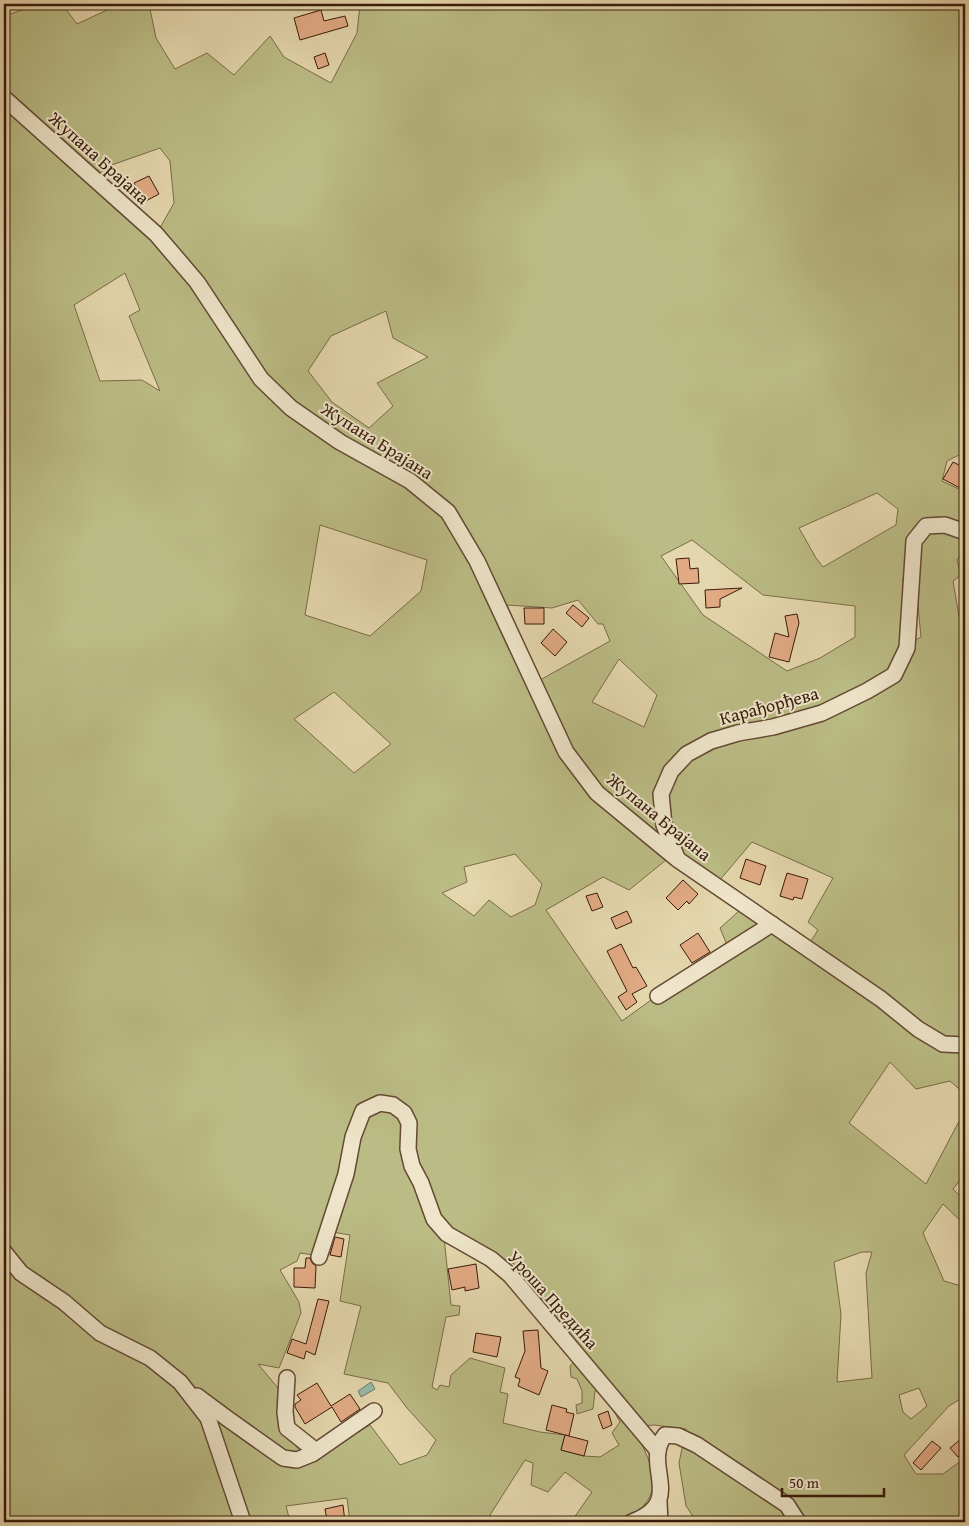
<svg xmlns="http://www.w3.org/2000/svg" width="969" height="1526" viewBox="0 0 969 1526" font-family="'Gentium Book Plus',serif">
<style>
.green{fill:#bbbc85;stroke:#7a6b47;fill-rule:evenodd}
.water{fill:#96baa8;stroke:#717a68}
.building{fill:#e2ab85;stroke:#391a09}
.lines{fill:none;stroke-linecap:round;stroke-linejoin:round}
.minor-casing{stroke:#644932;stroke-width:18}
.minor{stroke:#eee5ca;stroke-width:15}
.labels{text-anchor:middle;stroke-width:4;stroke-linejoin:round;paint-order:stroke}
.street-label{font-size:18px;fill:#391a09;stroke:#eee5ca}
</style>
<rect width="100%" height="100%" fill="#e5d7ad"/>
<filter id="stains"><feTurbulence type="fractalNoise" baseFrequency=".004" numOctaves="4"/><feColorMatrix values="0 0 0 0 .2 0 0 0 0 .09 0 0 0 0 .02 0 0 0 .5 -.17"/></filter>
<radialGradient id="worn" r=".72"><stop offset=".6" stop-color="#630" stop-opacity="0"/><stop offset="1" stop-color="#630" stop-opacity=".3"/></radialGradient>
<!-- green -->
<path class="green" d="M 30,4 L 66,4 L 65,8 L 77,24 L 120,4 L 149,4 L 156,38 L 175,69 L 207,53 L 234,75 L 270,36 L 284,57 L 331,83 L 357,33 L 360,4 L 965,4 L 965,452 L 947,461 L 942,481 L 965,492 L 965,551 L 963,550 L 957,560 L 961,575 L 953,581 L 961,628 L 965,631 L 965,1094 L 950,1081 L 916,1089 L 890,1062 L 849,1123 L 926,1184 L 965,1110 L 965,1174 L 953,1189 L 965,1201 L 965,1225 L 943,1204 L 923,1233 L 944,1281 L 965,1287 L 965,1396 L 949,1406 L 904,1455 L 916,1474 L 943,1474 L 965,1458 L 965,1522 L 697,1522 L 686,1506 L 679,1463 L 686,1429 L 654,1425 L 642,1426 L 635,1432 C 652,1462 667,1495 630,1516 C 619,1522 613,1524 601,1520 L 597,1522 L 571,1522 L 592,1492 L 565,1472 L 548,1492 L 531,1485 L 533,1463 L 525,1460 L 490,1515 L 493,1522 L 350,1522 L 347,1498 L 286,1506 L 290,1522 L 4,1522 L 4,108 L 153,240 L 174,203 L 170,161 L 160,148 L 106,167 L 99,175 L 4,94 L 4,16 L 31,7 ZM 125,273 L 140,310 L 129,316 L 160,391 L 142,380 L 100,381 L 74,305 ZM 386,311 L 393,338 L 428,357 L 377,383 L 393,406 L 369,428 L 332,402 L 308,371 L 331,336 ZM 877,493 L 898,509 L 896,525 L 823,567 L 816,558 L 799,528 ZM 320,525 L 427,560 L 421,591 L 370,636 L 305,615 ZM 692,540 L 763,595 L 855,606 L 855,637 L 820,658 L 787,671 L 703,615 L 661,556 ZM 913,553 L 921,637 L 901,648 L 903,578 ZM 578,600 L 598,624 L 603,624 L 610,641 L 540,680 L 507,605 L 552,608 ZM 619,659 L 657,695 L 644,727 L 592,702 ZM 334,692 L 391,744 L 354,773 L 294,719 ZM 752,842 L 833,878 L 808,922 L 818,930 L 811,941 L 739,911 L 720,928 L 727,945 L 622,1021 L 546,910 L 603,877 L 629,890 L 666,860 L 719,881 ZM 515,854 L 542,884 L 535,905 L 511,917 L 489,900 L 474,916 L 442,893 L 467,882 L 464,867 ZM 332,1232 L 350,1235 L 340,1301 L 361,1306 L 344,1374 L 388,1383 L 407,1408 L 436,1440 L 427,1455 L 400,1465 L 370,1425 L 308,1462 L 280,1425 L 278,1388 L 258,1364 L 279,1368 L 301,1313 L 299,1302 L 280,1270 L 297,1261 L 300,1253 L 314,1255 ZM 444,1237 L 497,1260 L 508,1260 L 517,1266 L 514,1276 L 550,1310 L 549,1317 L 582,1353 L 570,1366 L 571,1377 L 577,1379 L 582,1391 L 582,1403 L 576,1405 L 577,1414 L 593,1409 L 595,1391 L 608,1388 L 608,1401 L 620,1422 L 612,1433 L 619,1445 L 600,1457 L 584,1456 L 561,1450 L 565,1435 L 540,1432 L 503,1423 L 508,1394 L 500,1392 L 505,1368 L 470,1358 L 451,1375 L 449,1387 L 440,1385 L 437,1390 L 432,1387 L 446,1317 L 459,1315 L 460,1306 L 451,1305 ZM 862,1252 L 872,1252 L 866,1273 L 872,1378 L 837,1382 L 841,1314 L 834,1262 ZM 919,1388 L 927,1406 L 911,1419 L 903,1412 L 899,1395 Z"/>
<!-- water -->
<polygon class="water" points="371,1382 375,1389 361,1397 358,1391"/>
<!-- building -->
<g class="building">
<polygon points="321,10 324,21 345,16 348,26 300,40 294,18"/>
<polygon points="325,53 329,65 318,69 314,57"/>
<polygon points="149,176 159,194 144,202 134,183"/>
<polygon points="953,462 965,468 965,485 962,483 960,488 943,479"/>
<polygon points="689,558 690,569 698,568 699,583 679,584 676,559"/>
<polygon points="742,588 720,599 720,607 706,608 705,590"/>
<polygon points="573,605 589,618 582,627 566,613"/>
<polygon points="524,608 544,608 544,624 525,624"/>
<polygon points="797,614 799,623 789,662 769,657 775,633 789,637 785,616"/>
<polygon points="553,629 567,642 555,656 541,643"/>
<polygon points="746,859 766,866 760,885 740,878"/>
<polygon points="787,873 808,879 802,899 794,897 793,900 780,896"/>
<polygon points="683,880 698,894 689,904 687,901 678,910 666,898"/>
<polygon points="597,893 603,907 592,911 586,896"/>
<polygon points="627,911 632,922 616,929 611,918"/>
<polygon points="698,933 710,952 692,963 680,945"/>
<polygon points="621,944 633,968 636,967 647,986 632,994 637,1002 626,1010 618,997 627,991 607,951"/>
<polygon points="335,1237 344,1239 341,1257 330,1255"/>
<polygon points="306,1258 310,1258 312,1263 316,1266 315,1288 294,1287 294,1268 305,1268"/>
<polygon points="476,1264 479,1288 465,1291 465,1287 452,1290 448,1269"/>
<polygon points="318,1299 329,1301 315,1355 306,1351 304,1359 287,1353 292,1339 306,1344"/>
<polygon points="538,1330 541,1368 548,1371 539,1395 518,1386 520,1379 515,1377 525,1351 523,1331"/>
<polygon points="476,1333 501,1337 497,1357 473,1352"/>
<polygon points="317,1383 331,1406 350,1394 360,1409 341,1422 332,1407 305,1424 295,1407 295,1404 301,1400 297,1395"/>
<polygon points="552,1405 567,1409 566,1412 574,1414 569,1436 546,1430"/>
<polygon points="608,1411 612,1425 603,1429 598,1415"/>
<polygon points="565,1435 588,1441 584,1456 561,1450"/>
<polygon points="961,1439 965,1444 965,1451 958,1457 950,1448"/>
<polygon points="932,1441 941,1448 921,1470 913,1463"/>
<polygon points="343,1505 345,1522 332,1522 332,1519 327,1520 325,1509"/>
</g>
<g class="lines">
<!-- minor casing -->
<g class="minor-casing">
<g id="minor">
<polyline points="4,98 156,234 197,282 261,379 291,408 340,442 410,481 448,512 477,561 566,752 597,793 677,859 881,999 918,1029 943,1044 965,1045"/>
<polyline points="677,858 664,825 661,794 671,771 687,754 711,741 738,733 773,727 822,713 867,691 894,675 907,648 914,541 926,526 945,525 965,532"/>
<polyline points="658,996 772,924"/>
<polyline points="4,1252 21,1273 64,1302 100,1333 150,1358 180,1382 208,1418 243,1522"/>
<polyline points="319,1257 346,1174 353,1137 363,1111 380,1103 393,1105 404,1113 409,1123 408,1149 412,1166 421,1183 434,1219 447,1234 491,1259 510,1275 658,1451"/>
<polyline points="287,1378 285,1412 287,1428 316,1451"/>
<polyline points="197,1396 228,1419 283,1458 297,1460 312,1454 374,1411"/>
<polyline points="659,1502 660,1522"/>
<path d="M 632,1522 C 687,1501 641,1466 665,1435 L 678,1436 L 697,1445 L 787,1505 L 798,1522"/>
</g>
</g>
<!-- minor -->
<use href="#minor" class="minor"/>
</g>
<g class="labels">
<!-- street labels -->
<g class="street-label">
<text transform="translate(99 158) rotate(42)" y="6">Жупана Брајана</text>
<text transform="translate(377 441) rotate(32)" y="6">Жупана Брајана</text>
<text transform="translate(769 706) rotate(-15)" y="6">Карађорђева</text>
<text transform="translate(659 817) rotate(39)" y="6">Жупана Брајана</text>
<text transform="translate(553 1300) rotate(48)" y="6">Уроша Предића</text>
</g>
</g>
<!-- margin -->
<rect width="969" height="1526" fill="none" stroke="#e5d7ad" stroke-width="20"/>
<rect x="5" y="5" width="959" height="1516" fill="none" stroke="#391a09" stroke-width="2.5"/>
<rect x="10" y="10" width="949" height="1506" fill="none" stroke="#391a09"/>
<!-- scale -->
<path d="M782 1488v8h102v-8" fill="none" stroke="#391a09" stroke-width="2.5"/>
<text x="789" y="1488" font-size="15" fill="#391a09" stroke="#eee5ca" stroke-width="4" paint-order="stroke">50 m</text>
<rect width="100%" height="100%" filter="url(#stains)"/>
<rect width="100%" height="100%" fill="url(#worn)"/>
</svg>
